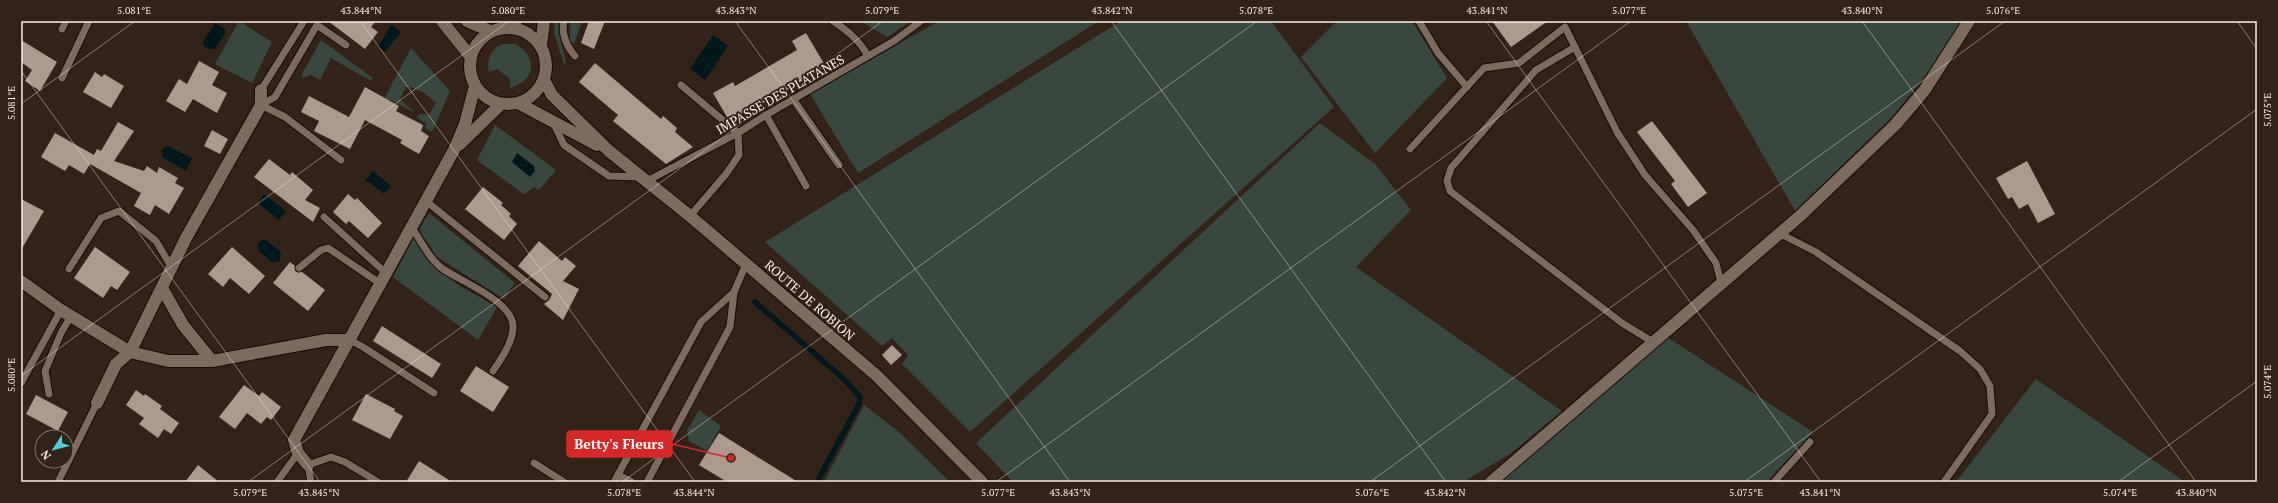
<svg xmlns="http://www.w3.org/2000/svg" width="2278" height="503" viewBox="0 0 2278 503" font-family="'PT Serif',serif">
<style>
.green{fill:#38483e}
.water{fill:#00181c}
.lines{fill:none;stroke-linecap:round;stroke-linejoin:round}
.stream{stroke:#00181c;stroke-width:5.5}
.building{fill:#ad998d}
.lane-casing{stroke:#190b04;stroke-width:9}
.street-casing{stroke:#190b04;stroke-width:14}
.secondary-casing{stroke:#190b04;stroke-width:14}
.lane{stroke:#7e6b5f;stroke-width:7}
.street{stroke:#7e6b5f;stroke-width:12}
.secondary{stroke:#7e6b5f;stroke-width:12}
.ticks{fill:none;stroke:#f9eee7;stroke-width:1;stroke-opacity:0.45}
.labels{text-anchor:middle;stroke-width:4;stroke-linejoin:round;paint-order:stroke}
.street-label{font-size:13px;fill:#f9eee7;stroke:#322218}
.leader{fill:none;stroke:#d62828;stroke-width:1.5}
.callout-dot{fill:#d62828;stroke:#322218;stroke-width:1.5}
.callout{fill:#d62828;stroke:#d62828;stroke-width:1.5}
.callout-label{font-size:14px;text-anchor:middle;font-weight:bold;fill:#fff}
.neatline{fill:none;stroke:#f9eee7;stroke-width:1.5}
.ticks-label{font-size:10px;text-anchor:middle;fill:#f9eee7}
</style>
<rect width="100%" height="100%" fill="#322218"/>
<!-- green -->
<g class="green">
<polygon points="239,21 272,42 252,83 215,64"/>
<polygon points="555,21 559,21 560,39 566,63 564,64 554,33"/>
<polygon points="570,21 582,21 574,44 570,40"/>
<polygon points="860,21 911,21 887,37"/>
<polygon points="939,21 1099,21 858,173 810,94"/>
<polygon points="1121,21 1271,21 1334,107 970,432 902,364 908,355 892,338 882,346 765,242"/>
<polygon points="1337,21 1412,21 1447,78 1375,153 1301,57"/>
<polygon points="1686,21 1961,21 1926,75 1893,116 1795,211"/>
<polygon points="321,40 373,78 371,81 331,58 320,80 311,75 304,78 301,76"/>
<path d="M 502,44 L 516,44 C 538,58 536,80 510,88 L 510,79 L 497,69 L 489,72 C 486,62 491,48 502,44 Z"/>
<path d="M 411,48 L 450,91 L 432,132 L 425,128 L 427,124 L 416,117 L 420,114 L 429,115 L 436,103 C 427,94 419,88 406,87 L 400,99 L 415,113 L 391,100 L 387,103 L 385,97 Z"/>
<polygon points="1320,123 1375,164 1411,210 1356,267 1562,411 1510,454 1463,482 1013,482 976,443"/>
<polygon points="495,125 556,170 539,190 534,187 525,194 522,193 477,160"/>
<polygon points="429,213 515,283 504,299 437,257 421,233 420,228"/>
<polygon points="414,238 433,266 460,286 497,307 478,340 393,277"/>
<polygon points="1667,337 1813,432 1767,482 1506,482 1503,480"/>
<polygon points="2036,379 2185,482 1956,482"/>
<polygon points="864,405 899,432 950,482 824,482"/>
<polygon points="699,410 721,426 707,451 689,441 687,431"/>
</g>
<!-- water -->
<g class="water">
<polygon points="215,23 225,29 225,34 215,49 209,49 204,46 203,42"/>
<polygon points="391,25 401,32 385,52 378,47"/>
<polygon points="713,35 728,46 705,80 690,69"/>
<polygon points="168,146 192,158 186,171 162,157 162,149"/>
<polygon points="517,153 534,166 535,171 530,177 512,162"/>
<polygon points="373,171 391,186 384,194 369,182 364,182"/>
<polygon points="264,194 286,211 279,220 258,203"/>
<polygon points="262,240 267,241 281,252 280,261 272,262 258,250 258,243"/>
</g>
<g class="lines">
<!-- stream -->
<polyline class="stream" points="755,302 844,379 860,397 859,404 817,482"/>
</g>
<!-- building -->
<g class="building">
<polygon points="328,21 376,21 371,27 378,32 365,49"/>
<polygon points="589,21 605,21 594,49 581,43"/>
<polygon points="1492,21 1548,21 1511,47"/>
<polygon points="806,33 826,67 732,121 727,117 713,93 733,82 735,86 797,50 792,41"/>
<polygon points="21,40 57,62 40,91 25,81 32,70 21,62"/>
<polygon points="199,61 219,72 212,85 227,93 217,113 193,99 185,112 166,101 179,79 187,84"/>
<polygon points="595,63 661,119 663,116 677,128 675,132 693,147 666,164 613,121 618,115 579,82"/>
<polygon points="95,72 102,77 104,74 124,86 111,108 83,92"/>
<polygon points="365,87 399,106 396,111 423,125 421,131 429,136 419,154 400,143 402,140 365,120 350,149 314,131 319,121 301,112 309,96 349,117"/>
<polygon points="1652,121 1707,193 1688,207 1671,184 1675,181 1637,132"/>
<polygon points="118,122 134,131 114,161 144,171 147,166 157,173 159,167 178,178 175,183 184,188 169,214 155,205 150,215 134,206 141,193 90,164 84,174 69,165 65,171 41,157 55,133 94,155 97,149 101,151"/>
<polygon points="212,130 228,139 220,154 204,146"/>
<polygon points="269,159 290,175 292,172 313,190 305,200 320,208 313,222 254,177"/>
<polygon points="2027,161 2055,214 2038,223 2028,204 2019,209 2012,197 2008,199 1996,178"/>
<polygon points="483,187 503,203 501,205 511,214 509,216 517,224 504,240 465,209"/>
<polygon points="348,194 355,200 357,198 382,223 368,238 349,221 346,224 333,212"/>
<polygon points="21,199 44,211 21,250"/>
<polygon points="539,241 562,261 565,257 576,266 563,281 579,289 563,320 544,304 549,300 552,294 518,266"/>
<polygon points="95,247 130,272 117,290 111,286 103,298 74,278"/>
<polygon points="232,247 265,276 249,294 230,278 223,287 208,274"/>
<polygon points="290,262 295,266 295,271 302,272 325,290 308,311 273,283"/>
<polygon points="382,326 441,364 432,378 373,341"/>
<polygon points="892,345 902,355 891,365 882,355"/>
<polygon points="476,366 509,387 493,412 460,391"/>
<polygon points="244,385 259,396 262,392 281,407 271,420 267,417 261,424 247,413 235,429 219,417"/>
<polygon points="136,390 144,396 145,394 162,406 160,409 179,423 171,434 164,429 158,438 139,424 144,418 126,405"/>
<polygon points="366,394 395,409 394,411 403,416 390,439 352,420"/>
<polygon points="36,395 68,412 58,431 26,414"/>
<polygon points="719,433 798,482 727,482 699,465"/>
<polygon points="419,461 427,466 452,482 406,482"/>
<polygon points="198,465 219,482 185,482"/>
</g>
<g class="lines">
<!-- lane casing -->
<g class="lane-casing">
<g id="lane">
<path d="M 564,21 C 561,34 567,47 575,56"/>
<path d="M 833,21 C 848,31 859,40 868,56"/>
<polyline points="1419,21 1438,53 1467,87"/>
<polyline points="62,29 66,21"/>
<polyline points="1575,47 1536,70 1451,168 1447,181 1450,191 1622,323 1653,342"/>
<polyline points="62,78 89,21"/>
<polyline points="681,85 738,133 739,155 726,174 690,216"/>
<polyline points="261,90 304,21"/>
<polyline points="793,99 839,165"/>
<polyline points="261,105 275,97 317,25 346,45"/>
<polyline points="261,105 285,117 341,160"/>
<polyline points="766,115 806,186"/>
<polyline points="554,124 564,145 609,176 641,177"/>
<polyline points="1410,149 1484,68 1519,63 1565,27 1617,132 1645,175 1693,230 1716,263 1721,283"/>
<polyline points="647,181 738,133 766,115 894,41 921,21"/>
<polyline points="426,201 545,297"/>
<polyline points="324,217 387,274"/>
<path d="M 412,228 C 421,241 430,260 443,269 C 462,282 514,302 513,327 C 513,342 501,359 493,371"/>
<polyline points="1779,233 1816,252 1960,351 1980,369 1990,386 1992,414 1944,482"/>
<polyline points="299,268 321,250 328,248 381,284"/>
<polyline points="69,269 101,218 119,211 156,241 172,268"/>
<polyline points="350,340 363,347 434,393"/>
<polyline points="21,383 61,310"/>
<polyline points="49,394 45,371 61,333 71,316"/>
<polyline points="534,463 564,482"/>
<polyline points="618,475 632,482"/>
<polyline points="58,482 97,403"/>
<polyline points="277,482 298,453"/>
<polyline points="311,482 308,465 331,457 345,462 378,482"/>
<polyline points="614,482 701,322 734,292"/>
<polyline points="647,482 730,327 734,292 746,264"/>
<polyline points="1774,482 1810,442"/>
</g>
</g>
<!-- street casing -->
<g class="street-casing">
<g id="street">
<polyline points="511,27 516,21"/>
<polyline points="541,46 544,21"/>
<polyline points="459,145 501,104"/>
<polyline points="21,281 61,310 130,352 168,361 212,361 326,340 350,340"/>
<polyline points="162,288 183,325 212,361"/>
<polyline points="97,403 116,364 130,352 186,238 261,105 261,90"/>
<polyline points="308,465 298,453 294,440 454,150 465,124 475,86"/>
<polyline points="1491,482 1801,215 1895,125 1924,91 1969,21"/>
</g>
</g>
<!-- secondary casing -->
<g class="secondary-casing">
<g id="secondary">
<polyline points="442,21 470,56"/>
<polyline points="467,21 490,31"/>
<circle cx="508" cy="66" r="38"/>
<polyline points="544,80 552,95 609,151 690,216 876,375 982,482"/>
<polyline points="518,103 597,145"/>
</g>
</g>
<!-- lane -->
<use href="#lane" class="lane"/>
<!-- street -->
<use href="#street" class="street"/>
<!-- secondary -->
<use href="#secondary" class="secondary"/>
</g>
<!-- ticks -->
<path class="ticks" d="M 360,21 L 695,482M 735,21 L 1070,482M 1111,21 L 1446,482M 1486,21 L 1821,482M 1862,21 L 2196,482M 2237,21 L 2257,49M 21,71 L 320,482M 21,104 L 135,21M 21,376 L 509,21M 248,482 L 883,21M 622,482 L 1257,21M 996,482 L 1631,21M 1370,482 L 2005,21M 1744,482 L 2257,109M 2118,482 L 2257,381"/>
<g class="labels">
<!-- street labels -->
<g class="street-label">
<text transform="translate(780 94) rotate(-30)" y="5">IMPASSE DES PLATANES</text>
<text transform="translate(810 300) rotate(41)" y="5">ROUTE DE ROBION</text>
</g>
</g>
<!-- callouts -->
<path class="leader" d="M731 458L672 444"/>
<circle class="callout-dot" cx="731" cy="458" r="4"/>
<rect class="callout" x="567" y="431" width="105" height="26" rx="4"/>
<g class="callout-label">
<text x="619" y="449">Betty's Fleurs</text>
</g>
<!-- border -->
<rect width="2278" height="503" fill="none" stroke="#322218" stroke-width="44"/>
<!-- north arrow -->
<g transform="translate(54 449) rotate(234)"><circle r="19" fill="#322218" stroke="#82746b"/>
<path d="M0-3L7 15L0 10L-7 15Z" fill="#52ccd6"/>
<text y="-6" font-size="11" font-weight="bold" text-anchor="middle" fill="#f9eee7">N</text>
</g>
<rect x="22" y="22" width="2234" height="459" class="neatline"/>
<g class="ticks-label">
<text x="134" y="14">5.081°E</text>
<text x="361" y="14">43.844°N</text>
<text x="508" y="14">5.080°E</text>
<text x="736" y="14">43.843°N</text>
<text x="882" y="14">5.079°E</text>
<text x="1112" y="14">43.842°N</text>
<text x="1256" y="14">5.078°E</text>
<text x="1487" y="14">43.841°N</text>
<text x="1629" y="14">5.077°E</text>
<text x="1862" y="14">43.840°N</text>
<text x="2003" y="14">5.076°E</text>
<text transform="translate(11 103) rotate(-90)" y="4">5.081°E</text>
<text transform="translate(2267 110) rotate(-90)" y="4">5.075°E</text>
<text transform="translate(11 375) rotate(-90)" y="4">5.080°E</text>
<text transform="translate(2267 382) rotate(-90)" y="4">5.074°E</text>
<text x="250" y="496">5.079°E</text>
<text x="319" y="496">43.845°N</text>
<text x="624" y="496">5.078°E</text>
<text x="694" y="496">43.844°N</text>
<text x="998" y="496">5.077°E</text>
<text x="1070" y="496">43.843°N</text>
<text x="1372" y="496">5.076°E</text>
<text x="1445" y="496">43.842°N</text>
<text x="1746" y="496">5.075°E</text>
<text x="1820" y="496">43.841°N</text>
<text x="2120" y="496">5.074°E</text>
<text x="2196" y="496">43.840°N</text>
</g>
</svg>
